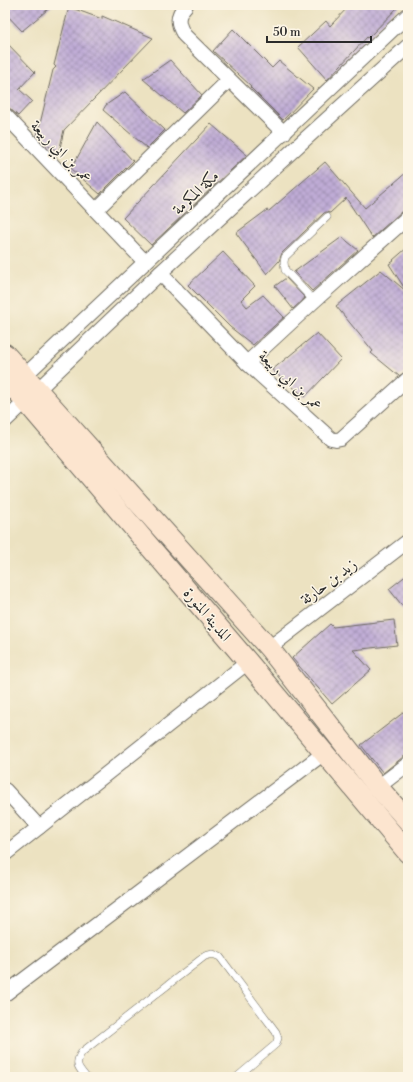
<svg xmlns="http://www.w3.org/2000/svg" width="413" height="1082" viewBox="0 0 413 1082" font-family="'Libre Bodoni',Amiri,serif">
<style>
.building{fill:url(#building-cross-hatch)}
.lines{fill:none;stroke-linecap:round;stroke-linejoin:round}
.lane-casing{stroke:#6f6b60;stroke-width:8}
.street-casing{stroke:#6f6b60;stroke-width:16}
.secondary-casing{stroke:#6f6b60;stroke-width:22}
.lane{stroke:#fff;stroke-width:7}
.street{stroke:#fff;stroke-width:14}
.secondary{stroke:#fce5cf;stroke-width:20}
.labels{text-anchor:middle;stroke-width:3;stroke-linejoin:round;paint-order:stroke}
.street-label{font-size:16px;fill:#2b2b2b;stroke:#fcf5e5}
</style>
<defs>
<pattern id="building-cross-hatch" width="8" height="8" patternUnits="userSpaceOnUse"><rect width="8" height="8" fill="#bfacd6"/><path d="M0 0l8 8M0 8l8-8" fill="none" stroke="#9b8cae"/></pattern>
</defs>
<rect width="100%" height="100%" fill="#fcf5e5"/>
<filter id="ink" filterUnits="userSpaceOnUse"><feTurbulence type="fractalNoise" baseFrequency=".025" numOctaves="2"/><feDisplacementMap in="SourceGraphic" scale="8" xChannelSelector="R" yChannelSelector="G"/><feConvolveMatrix kernelMatrix="1 2 1 2 8 2 1 2 1" color-interpolation-filters="sRGB"/></filter>
<filter id="wash" filterUnits="userSpaceOnUse"><feTurbulence type="fractalNoise" baseFrequency=".012" numOctaves="4" result="noise"/><feDisplacementMap in="SourceGraphic" scale="16" xChannelSelector="R" yChannelSelector="G"/><feGaussianBlur stdDeviation="0.9" result="paint"/><feColorMatrix in="noise" values="0 0 0 0 0 0 0 0 0 0 0 0 0 0 0 0 0 1.4 0 .05"/><feComposite in="paint" operator="in"/></filter>
<g filter="url(#wash)">
<rect width="100%" height="100%" fill="#ece2c1"/>
<g id="blocks">
<!-- building -->
<g class="building">
<polygon points="5,5 53,5 22,31 5,13"/>
<polygon points="350,5 400,5 368,38 367,37 327,80 298,47 326,21 330,26"/>
<polygon points="69,7 102,19 102,16 153,38 64,130 59,152 43,143 37,136 53,70 56,67 54,65"/>
<polygon points="233,29 272,68 279,61 313,89 283,120 250,87 251,86 213,51"/>
<polygon points="5,41 35,72 19,89 32,101 18,116 5,104"/>
<polygon points="170,60 202,95 183,113 143,79"/>
<polygon points="125,92 165,130 147,148 103,110 106,105"/>
<polygon points="97,122 133,161 100,194 71,169"/>
<polygon points="211,124 247,155 151,245 123,218"/>
<polygon points="325,162 365,208 408,171 408,209 402,211 372,238 346,198 330,213 326,212 324,213 282,253 279,261 267,274 236,233 267,210 269,211"/>
<polygon points="342,237 358,250 312,291 294,272"/>
<polygon points="408,247 408,370 399,376 371,353 373,351 336,306 381,270 407,292 389,264 394,261 393,260"/>
<polygon points="223,252 255,286 241,300 247,307 263,295 284,317 253,345 230,327 188,285"/>
<polygon points="286,278 305,298 293,309 275,286"/>
<polygon points="317,333 341,359 305,397 272,370"/>
<polygon points="408,574 408,613 389,589"/>
<polygon points="394,620 397,645 353,650 371,670 332,704 292,658 330,624 333,627"/>
<polygon points="408,709 408,756 403,757 383,773 361,745"/>
</g>
</g>
</g>
<g filter="url(#ink)">
<use href="#blocks" fill-opacity="0" stroke="#6f6b60" stroke-width="1"/>
<g class="lines">
<!-- lane casing -->
<g class="lane-casing">
<g id="lane">
<polyline points="314,301 285,270 284,262 285,257 327,217"/>
<path d="M 86,1077 C 78,1067 74,1064 82,1052 L 205,956 L 213,954 L 220,957 L 276,1032 L 278,1038 L 276,1044 L 237,1077"/>
</g>
</g>
<!-- street casing -->
<g class="street-casing">
<g id="street">
<path d="M 186,5 C 176,16 177,23 184,35 L 284,133"/>
<polyline points="5,115 145,262"/>
<polyline points="96,210 229,80"/>
<polyline points="160,273 247,363 331,439 336,440 341,439 408,379"/>
<polyline points="247,363 314,301 408,217"/>
<polyline points="5,394 408,15"/>
<polyline points="5,421 160,273 302,142 408,46"/>
<polyline points="269,648 408,541"/>
<polyline points="378,787 408,764"/>
<polyline points="5,790 39,827"/>
<polyline points="5,854 248,662"/>
<polyline points="5,994 324,753"/>
</g>
</g>
<!-- secondary casing -->
<g class="secondary-casing">
<g id="secondary">
<polyline points="5,354 269,648 378,787 408,821"/>
<polyline points="5,377 248,662 408,853"/>
</g>
</g>
<!-- lane -->
<use href="#lane" class="lane"/>
<!-- street -->
<use href="#street" class="street"/>
<!-- secondary -->
<use href="#secondary" class="secondary"/>
</g>
</g>
<g class="labels">
<!-- street labels -->
<g class="street-label">
<text transform="translate(62 151) rotate(46)" y="6">عمر بن ابي ربيعة</text>
<text transform="translate(195 192) rotate(-43)" y="6">مكة المكرمة</text>
<text transform="translate(291 380) rotate(43)" y="6">عمر بن ابي ربيعة</text>
<text transform="translate(328 581) rotate(-37)" y="6">زيد بن حارثة</text>
<text transform="translate(208 614) rotate(50)" y="6">المدينة المنورة</text>
</g>
</g>
<!-- margin -->
<rect width="413" height="1082" fill="none" stroke="#fcf5e5" stroke-width="20"/>
<!-- scale -->
<path d="M267 36v6h104v-6" fill="none" stroke="#2b2b2b" stroke-width="2"/>
<text x="273" y="36" font-size="12" fill="#2b2b2b" stroke="#fcf5e5" stroke-width="3" paint-order="stroke">50 m</text>
</svg>
